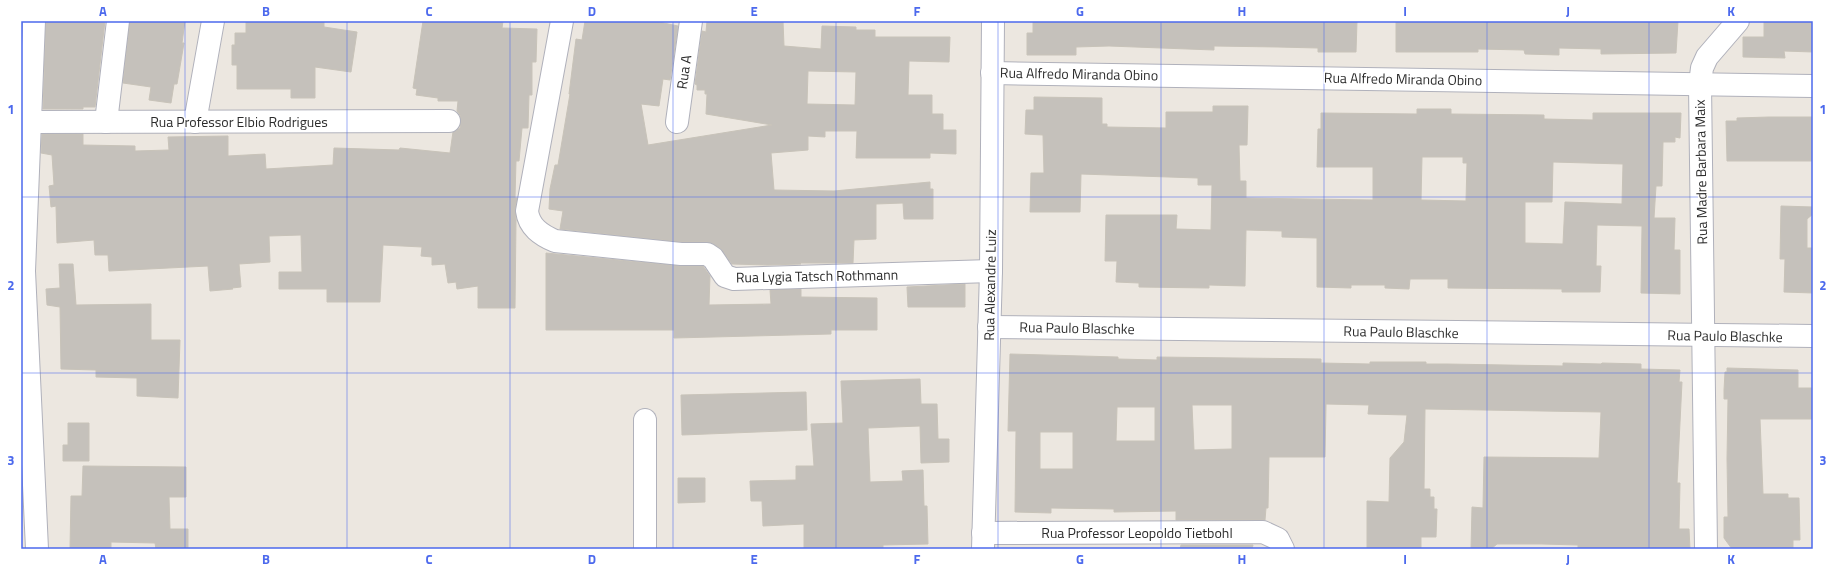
<svg xmlns="http://www.w3.org/2000/svg" width="1834" height="570" viewBox="0 0 1834 570" font-family="'Titillium Web',sans-serif">
<style>
.building{fill:#c5c1bb;stroke:#c8c3b9;fill-rule:evenodd}
.lines{fill:none;stroke-linecap:round;stroke-linejoin:round}
.minor-casing{stroke:#b0b1bb;stroke-width:24}
.minor{stroke:#fff;stroke-width:22}
.grid{fill:none;stroke:#4c69ed;stroke-width:1;stroke-opacity:0.55}
.labels{text-anchor:middle;stroke-width:3;stroke-linejoin:round;paint-order:stroke}
.street-label{font-size:14px;fill:#2c2c2c;stroke:#fff}
.neatline{fill:none;stroke:#4c69ed;stroke-width:1.5}
.grid-label{font-size:13px;text-anchor:middle;font-weight:bold;fill:#4c69ed}
</style>
<rect width="100%" height="100%" fill="#ece7e0"/>
<!-- building -->
<g class="building">
<polygon points="46,21 105,21 95,107 83,107 83,109 43,109"/>
<polygon points="130,21 185,21 182,43 184,43 177,84 174,84 171,103 149,100 151,87 123,83"/>
<polygon points="246,21 324,21 324,27 357,32 351,72 315,67 315,98 291,98 291,89 237,89 237,65 232,65 232,45 235,45 235,33 246,33"/>
<polygon points="423,21 503,21 502,28 537,29 536,62 532,62 532,95 529,95 528,128 522,128 519,161 516,161 515,198 517,198 515,209 516,220 515,308 478,308 478,286 457,289 456,282 448,283 445,264 432,265 432,257 421,256 422,247 383,245 380,302 327,302 327,289 279,289 279,272 302,272 301,235 269,236 270,262 239,264 241,287 232,288 233,289 210,291 208,266 109,271 108,255 95,255 94,240 57,243 56,206 51,207 49,186 54,185 52,155 41,153 42,134 83,134 83,145 135,146 135,151 169,150 168,137 228,136 228,156 265,154 266,169 333,165 334,148 399,150 400,148 450,153 453,132 460,128 461,121 460,115 457,111 458,101 438,101 438,98 416,95 417,89 413,88"/>
<path d="M 585,21 L 654,21 L 678,26 L 670,80 L 663,79 L 659,106 L 641,104 L 648,145 L 772,125 L 706,114 L 707,94 L 705,94 L 705,90 L 697,90 L 697,85 L 695,84 L 702,31 L 706,32 L 707,21 L 783,21 L 784,46 L 821,49 L 822,26 L 856,27 L 856,30 L 875,30 L 875,37 L 950,37 L 949,62 L 909,61 L 908,95 L 932,95 L 932,114 L 943,114 L 943,130 L 956,130 L 956,154 L 930,153 L 930,158 L 856,158 L 857,131 L 825,131 L 825,137 L 808,136 L 808,150 L 771,153 L 774,190 L 834,191 L 930,182 L 930,189 L 933,189 L 933,219 L 904,219 L 903,203 L 876,204 L 876,239 L 854,240 L 853,263 L 800,263 L 801,264 L 767,265 L 732,264 L 720,248 L 707,242 L 682,242 L 560,229 L 563,211 L 549,209 L 550,189 L 555,165 L 558,165 L 570,94 L 569,94 L 576,39 L 582,40 ZM 808,71 L 856,72 L 855,105 L 807,104 Z"/>
<polygon points="1033,21 1357,21 1356,52 1318,52 1318,48 1278,47 1214,46 1214,50 1109,46 1076,47 1076,55 1027,55 1027,33 1033,33"/>
<polygon points="1396,21 1678,21 1676,53 1601,54 1601,49 1559,48 1559,55 1525,54 1524,50 1478,49 1478,52 1396,52"/>
<polygon points="1764,21 1813,21 1813,52 1784,51 1785,58 1743,57 1743,37 1764,37"/>
<path d="M 1034,97 L 1102,98 L 1102,124 L 1107,124 L 1107,127 L 1166,128 L 1166,112 L 1213,112 L 1213,106 L 1248,106 L 1247,145 L 1239,145 L 1240,181 L 1246,181 L 1246,198 L 1373,200 L 1373,167 L 1317,167 L 1318,129 L 1321,129 L 1321,113 L 1417,114 L 1417,109 L 1451,109 L 1451,114 L 1544,115 L 1544,119 L 1593,120 L 1593,113 L 1681,113 L 1680,138 L 1675,137 L 1675,142 L 1663,142 L 1662,186 L 1656,186 L 1654,218 L 1675,218 L 1674,250 L 1680,250 L 1680,294 L 1641,293 L 1642,226 L 1597,225 L 1596,266 L 1601,266 L 1600,292 L 1562,292 L 1562,289 L 1448,288 L 1448,279 L 1410,279 L 1409,289 L 1385,288 L 1385,285 L 1351,285 L 1351,288 L 1317,287 L 1317,238 L 1282,237 L 1282,231 L 1246,230 L 1245,286 L 1209,285 L 1209,288 L 1139,287 L 1139,283 L 1116,282 L 1117,261 L 1105,261 L 1106,215 L 1177,215 L 1176,229 L 1211,230 L 1212,185 L 1198,185 L 1198,178 L 1081,174 L 1080,212 L 1030,212 L 1031,173 L 1044,173 L 1043,135 L 1025,134 L 1026,110 L 1034,110 ZM 1422,157 L 1463,157 L 1463,163 L 1467,163 L 1466,201 L 1421,200 ZM 1553,162 L 1623,164 L 1622,204 L 1565,202 L 1563,244 L 1525,243 L 1525,202 L 1552,202 Z"/>
<polygon points="1769,117 1813,117 1813,161 1727,161 1726,121 1737,121 1737,118"/>
<polygon points="1781,206 1813,207 1813,214 1807,219 1807,248 1813,248 1813,293 1784,292 1785,259 1780,259"/>
<polygon points="546,253 680,266 703,266 710,276 709,305 771,304 770,290 801,289 801,297 877,298 877,330 831,330 831,334 674,338 674,330 546,330"/>
<polygon points="59,264 73,264 76,305 151,304 151,340 180,340 178,398 137,396 137,378 96,377 96,370 61,369 60,307 47,305 46,289 60,288"/>
<polygon points="965,284 965,307 908,307 907,287"/>
<path d="M 1010,354 L 1118,357 L 1118,359 L 1157,360 L 1157,357 L 1321,359 L 1321,363 L 1370,364 L 1370,362 L 1426,362 L 1426,364 L 1447,364 L 1563,366 L 1563,363 L 1601,364 L 1602,363 L 1641,364 L 1641,369 L 1680,370 L 1679,382 L 1682,382 L 1677,483 L 1680,483 L 1679,529 L 1689,529 L 1690,549 L 1578,549 L 1578,545 L 1542,544 L 1497,544 L 1491,549 L 1471,549 L 1472,507 L 1483,508 L 1484,457 L 1599,458 L 1601,412 L 1425,409 L 1424,489 L 1430,489 L 1430,497 L 1434,497 L 1434,509 L 1437,509 L 1436,537 L 1421,537 L 1421,549 L 1367,549 L 1367,501 L 1389,502 L 1390,458 L 1404,442 L 1407,415 L 1368,414 L 1369,405 L 1326,404 L 1325,457 L 1269,457 L 1268,508 L 1266,508 L 1265,520 L 1176,520 L 1176,511 L 1114,512 L 1114,509 L 1051,508 L 1051,513 L 1015,512 L 1016,431 L 1008,431 ZM 1192,405 L 1232,405 L 1232,449 L 1194,450 ZM 1117,407 L 1155,407 L 1155,441 L 1116,441 ZM 1040,432 L 1073,432 L 1073,469 L 1040,469 Z"/>
<polygon points="1727,368 1798,370 1798,388 1813,388 1813,419 1760,419 1763,494 1788,494 1788,498 1799,498 1800,540 1793,540 1793,549 1732,549 1724,538 1724,517 1728,517 1727,459 1728,399 1724,399 1724,390 1725,372 1727,372"/>
<polygon points="920,379 921,404 937,404 938,439 949,439 949,462 921,463 920,426 868,428 870,482 903,481 902,471 923,470 924,506 927,506 928,544 883,545 883,549 804,549 804,524 763,526 762,501 751,501 750,481 796,480 796,466 814,466 811,424 843,423 841,381"/>
<polygon points="806,392 807,430 682,435 681,395"/>
<polygon points="68,423 89,423 89,461 63,461 63,445 68,445"/>
<polygon points="83,466 186,467 186,497 169,497 170,529 188,529 188,548 156,549 155,543 111,542 111,549 70,549 71,496 82,496"/>
<polygon points="678,478 705,478 705,502 678,503"/>
<polygon points="1181,545 1253,545 1252,549 1180,549"/>
</g>
<g class="lines">
<!-- minor casing -->
<g class="minor-casing">
<g id="minor">
<polyline points="34,21 24,271 37,549"/>
<path d="M 562,21 L 527,211 C 529,227 541,235 555,241 L 681,254 L 707,254 L 713,258 L 725,276 L 734,279 L 991,271"/>
<polyline points="992,73 1813,86"/>
<polyline points="29,122 449,121"/>
<polyline points="106,122 118,21"/>
<polyline points="195,122 213,21"/>
<polyline points="677,122 691,21"/>
<polyline points="989,327 1813,336"/>
<polyline points="645,420 645,549"/>
<polyline points="983,533 1263,532 1278,539 1283,549"/>
<polyline points="983,549 991,271 993,21"/>
<polyline points="1706,549 1700,84 1702,68 1707,57 1738,21"/>
</g>
</g>
<!-- minor -->
<use href="#minor" class="minor"/>
</g>
<!-- grid -->
<path class="grid" d="M 185,21 L 185,549M 347,21 L 347,549M 510,21 L 510,549M 673,21 L 673,549M 836,21 L 836,549M 998,21 L 998,549M 1161,21 L 1161,549M 1324,21 L 1324,549M 1487,21 L 1487,549M 1649,21 L 1649,549M 21,197 L 1813,197M 21,373 L 1813,373"/>
<g class="labels">
<!-- street labels -->
<g class="street-label">
<text transform="translate(684 72) rotate(-82)" y="5">Rua A</text>
<text transform="translate(1079 74) rotate(1)" y="5">Rua Alfredo Miranda Obino</text>
<text transform="translate(1403 79) rotate(1)" y="5">Rua Alfredo Miranda Obino</text>
<text x="239" y="127">Rua Professor Elbio Rodrigues</text>
<text transform="translate(1701 172) rotate(-91)" y="5">Rua Madre Barbara Maix</text>
<text transform="translate(817 276) rotate(-1)" y="5">Rua Lygia Tatsch Rothmann</text>
<text transform="translate(990 285) rotate(-89)" y="5">Rua Alexandre Luiz</text>
<text transform="translate(1077 328) rotate(1)" y="5">Rua Paulo Blaschke</text>
<text transform="translate(1401 332) rotate(1)" y="5">Rua Paulo Blaschke</text>
<text transform="translate(1725 336) rotate(1)" y="5">Rua Paulo Blaschke</text>
<text x="1137" y="538">Rua Professor Leopoldo Tietbohl</text>
</g>
</g>
<!-- border -->
<rect width="1834" height="570" fill="none" stroke="#ffffff" stroke-width="44"/>
<rect x="22" y="22" width="1790" height="526" class="neatline"/>
<g class="grid-label">
<text x="103" y="16">A</text>
<text x="266" y="16">B</text>
<text x="429" y="16">C</text>
<text x="592" y="16">D</text>
<text x="754" y="16">E</text>
<text x="917" y="16">F</text>
<text x="1080" y="16">G</text>
<text x="1242" y="16">H</text>
<text x="1405" y="16">I</text>
<text x="1568" y="16">J</text>
<text x="1731" y="16">K</text>
<text x="11" y="114">1</text>
<text x="1823" y="114">1</text>
<text x="11" y="290">2</text>
<text x="1823" y="290">2</text>
<text x="11" y="465">3</text>
<text x="1823" y="465">3</text>
<text x="103" y="564">A</text>
<text x="266" y="564">B</text>
<text x="429" y="564">C</text>
<text x="592" y="564">D</text>
<text x="754" y="564">E</text>
<text x="917" y="564">F</text>
<text x="1080" y="564">G</text>
<text x="1242" y="564">H</text>
<text x="1405" y="564">I</text>
<text x="1568" y="564">J</text>
<text x="1731" y="564">K</text>
</g>
</svg>
